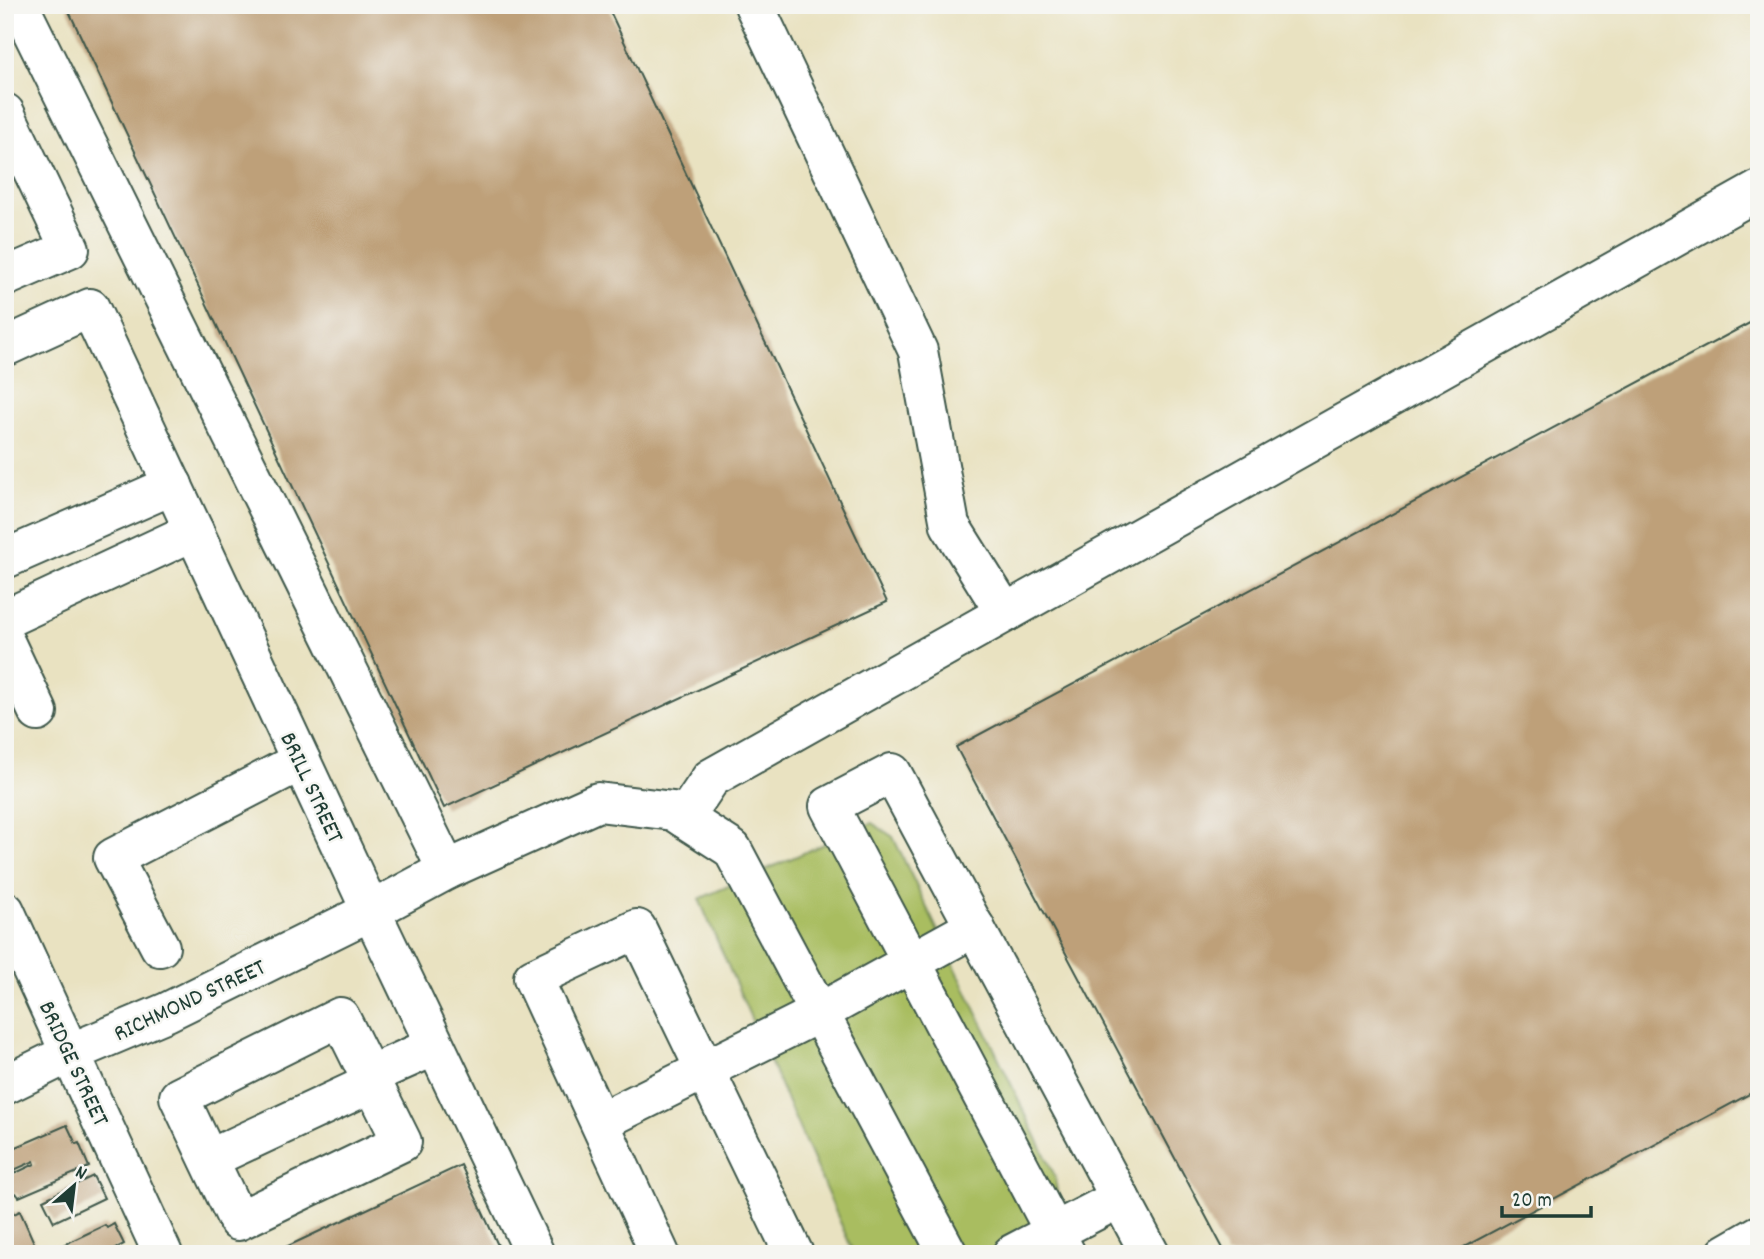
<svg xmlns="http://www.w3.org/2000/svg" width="1764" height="1259" viewBox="0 0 1764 1259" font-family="Dekko,sans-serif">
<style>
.green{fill:#a9bd61;stroke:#647d4a;stroke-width:2}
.building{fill:#bea079}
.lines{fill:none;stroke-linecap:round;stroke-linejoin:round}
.minor-casing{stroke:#3d5649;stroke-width:42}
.major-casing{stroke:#3d5649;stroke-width:42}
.minor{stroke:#fff;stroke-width:38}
.major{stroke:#fff;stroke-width:38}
.labels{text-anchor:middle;stroke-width:5;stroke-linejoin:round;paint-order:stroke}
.street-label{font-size:24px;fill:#1f3d34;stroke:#f6f6f2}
</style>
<rect width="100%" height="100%" fill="#f6f6f2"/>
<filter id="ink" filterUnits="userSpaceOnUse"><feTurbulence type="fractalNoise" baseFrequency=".0143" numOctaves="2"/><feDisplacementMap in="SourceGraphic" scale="14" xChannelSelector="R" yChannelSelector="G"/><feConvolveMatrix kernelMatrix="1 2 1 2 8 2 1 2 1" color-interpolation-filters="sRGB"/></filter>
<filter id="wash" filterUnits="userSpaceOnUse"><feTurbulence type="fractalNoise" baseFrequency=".00686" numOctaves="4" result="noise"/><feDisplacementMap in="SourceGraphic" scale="28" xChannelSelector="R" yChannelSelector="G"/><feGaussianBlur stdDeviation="1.57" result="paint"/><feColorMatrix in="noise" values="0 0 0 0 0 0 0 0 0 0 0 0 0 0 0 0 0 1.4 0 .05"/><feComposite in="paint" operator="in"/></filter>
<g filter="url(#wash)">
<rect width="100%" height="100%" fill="#e9e2c1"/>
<!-- green -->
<polygon class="green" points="872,823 893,837 1055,1176 1060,1216 1018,1254 854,1254 699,899"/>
<g id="blocks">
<!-- building -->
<g class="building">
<polygon points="66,5 607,5 887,602 444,808"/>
<polygon points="1759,318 1759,1089 1451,1254 1226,1254 956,747"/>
<polygon points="67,1125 76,1144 79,1143 89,1167 19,1197 16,1193 5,1198 5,1180 10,1177 9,1176 35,1164 34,1161 5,1174 5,1152"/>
<polygon points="461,1165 502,1254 271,1254"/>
<polygon points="93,1176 104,1198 54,1222 43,1200"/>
<polygon points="10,1206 14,1214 20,1211 39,1254 5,1254 5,1208"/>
<polygon points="114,1224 124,1244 105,1254 59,1254 66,1250 63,1245 105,1225 107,1228"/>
</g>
</g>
</g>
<g filter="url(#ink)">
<use href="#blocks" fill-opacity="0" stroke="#3d5649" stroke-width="2"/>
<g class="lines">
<!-- minor casing -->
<g class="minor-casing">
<g id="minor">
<polyline points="19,5 447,870"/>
<polyline points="754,5 918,351 950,525 1005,613"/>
<polyline points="5,113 70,249 5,277"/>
<polyline points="5,347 90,308 371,911 535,1254"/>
<polyline points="5,559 173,485"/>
<polyline points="5,619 194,531"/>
<polyline points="5,642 38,712"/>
<polyline points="684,818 711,778 1759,190"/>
<polyline points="160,947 113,858 301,761"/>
<polygon points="340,1017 402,1142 238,1221 179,1097"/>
<polyline points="370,1075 435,1046"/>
<polyline points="600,1122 819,1013 975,927"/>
<polyline points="209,1159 374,1082"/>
<polyline points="163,1254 70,1053 167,1012 371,911 447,870 598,802 673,811 732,849 948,1254"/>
<polyline points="660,1254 533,978 637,929 794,1254"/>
<polyline points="1012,1254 1120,1198"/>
<polyline points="1066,1254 829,806 892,773 1150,1254"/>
<polyline points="1726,1254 1759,1235"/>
</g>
</g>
<!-- major casing -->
<g class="major-casing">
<polyline id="major" points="5,911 70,1053 5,1085"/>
</g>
<!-- minor -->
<use href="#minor" class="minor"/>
<!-- major -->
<use href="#major" class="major"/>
</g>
</g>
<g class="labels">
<!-- street labels -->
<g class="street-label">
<text transform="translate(313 787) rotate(65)" y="8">BRILL STREET</text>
<text transform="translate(189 999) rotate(-25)" y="8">RICHMOND STREET</text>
<text transform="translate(75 1063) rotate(65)" y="8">BRIDGE STREET</text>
</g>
</g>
<!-- margin -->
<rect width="1764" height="1259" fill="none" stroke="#f6f6f2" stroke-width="28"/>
<!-- north arrow -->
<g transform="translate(74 1186) rotate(28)" stroke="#f6f6f2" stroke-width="5" paint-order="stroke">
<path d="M0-5L12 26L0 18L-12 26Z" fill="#1f3d34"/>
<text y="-10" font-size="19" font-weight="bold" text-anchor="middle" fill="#1f3d34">N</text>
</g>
<!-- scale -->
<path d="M1502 1206v10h89v-10" fill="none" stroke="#1f3d34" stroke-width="3.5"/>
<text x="1512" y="1206" font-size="21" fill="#1f3d34" stroke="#f6f6f2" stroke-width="5" paint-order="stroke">20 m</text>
</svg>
